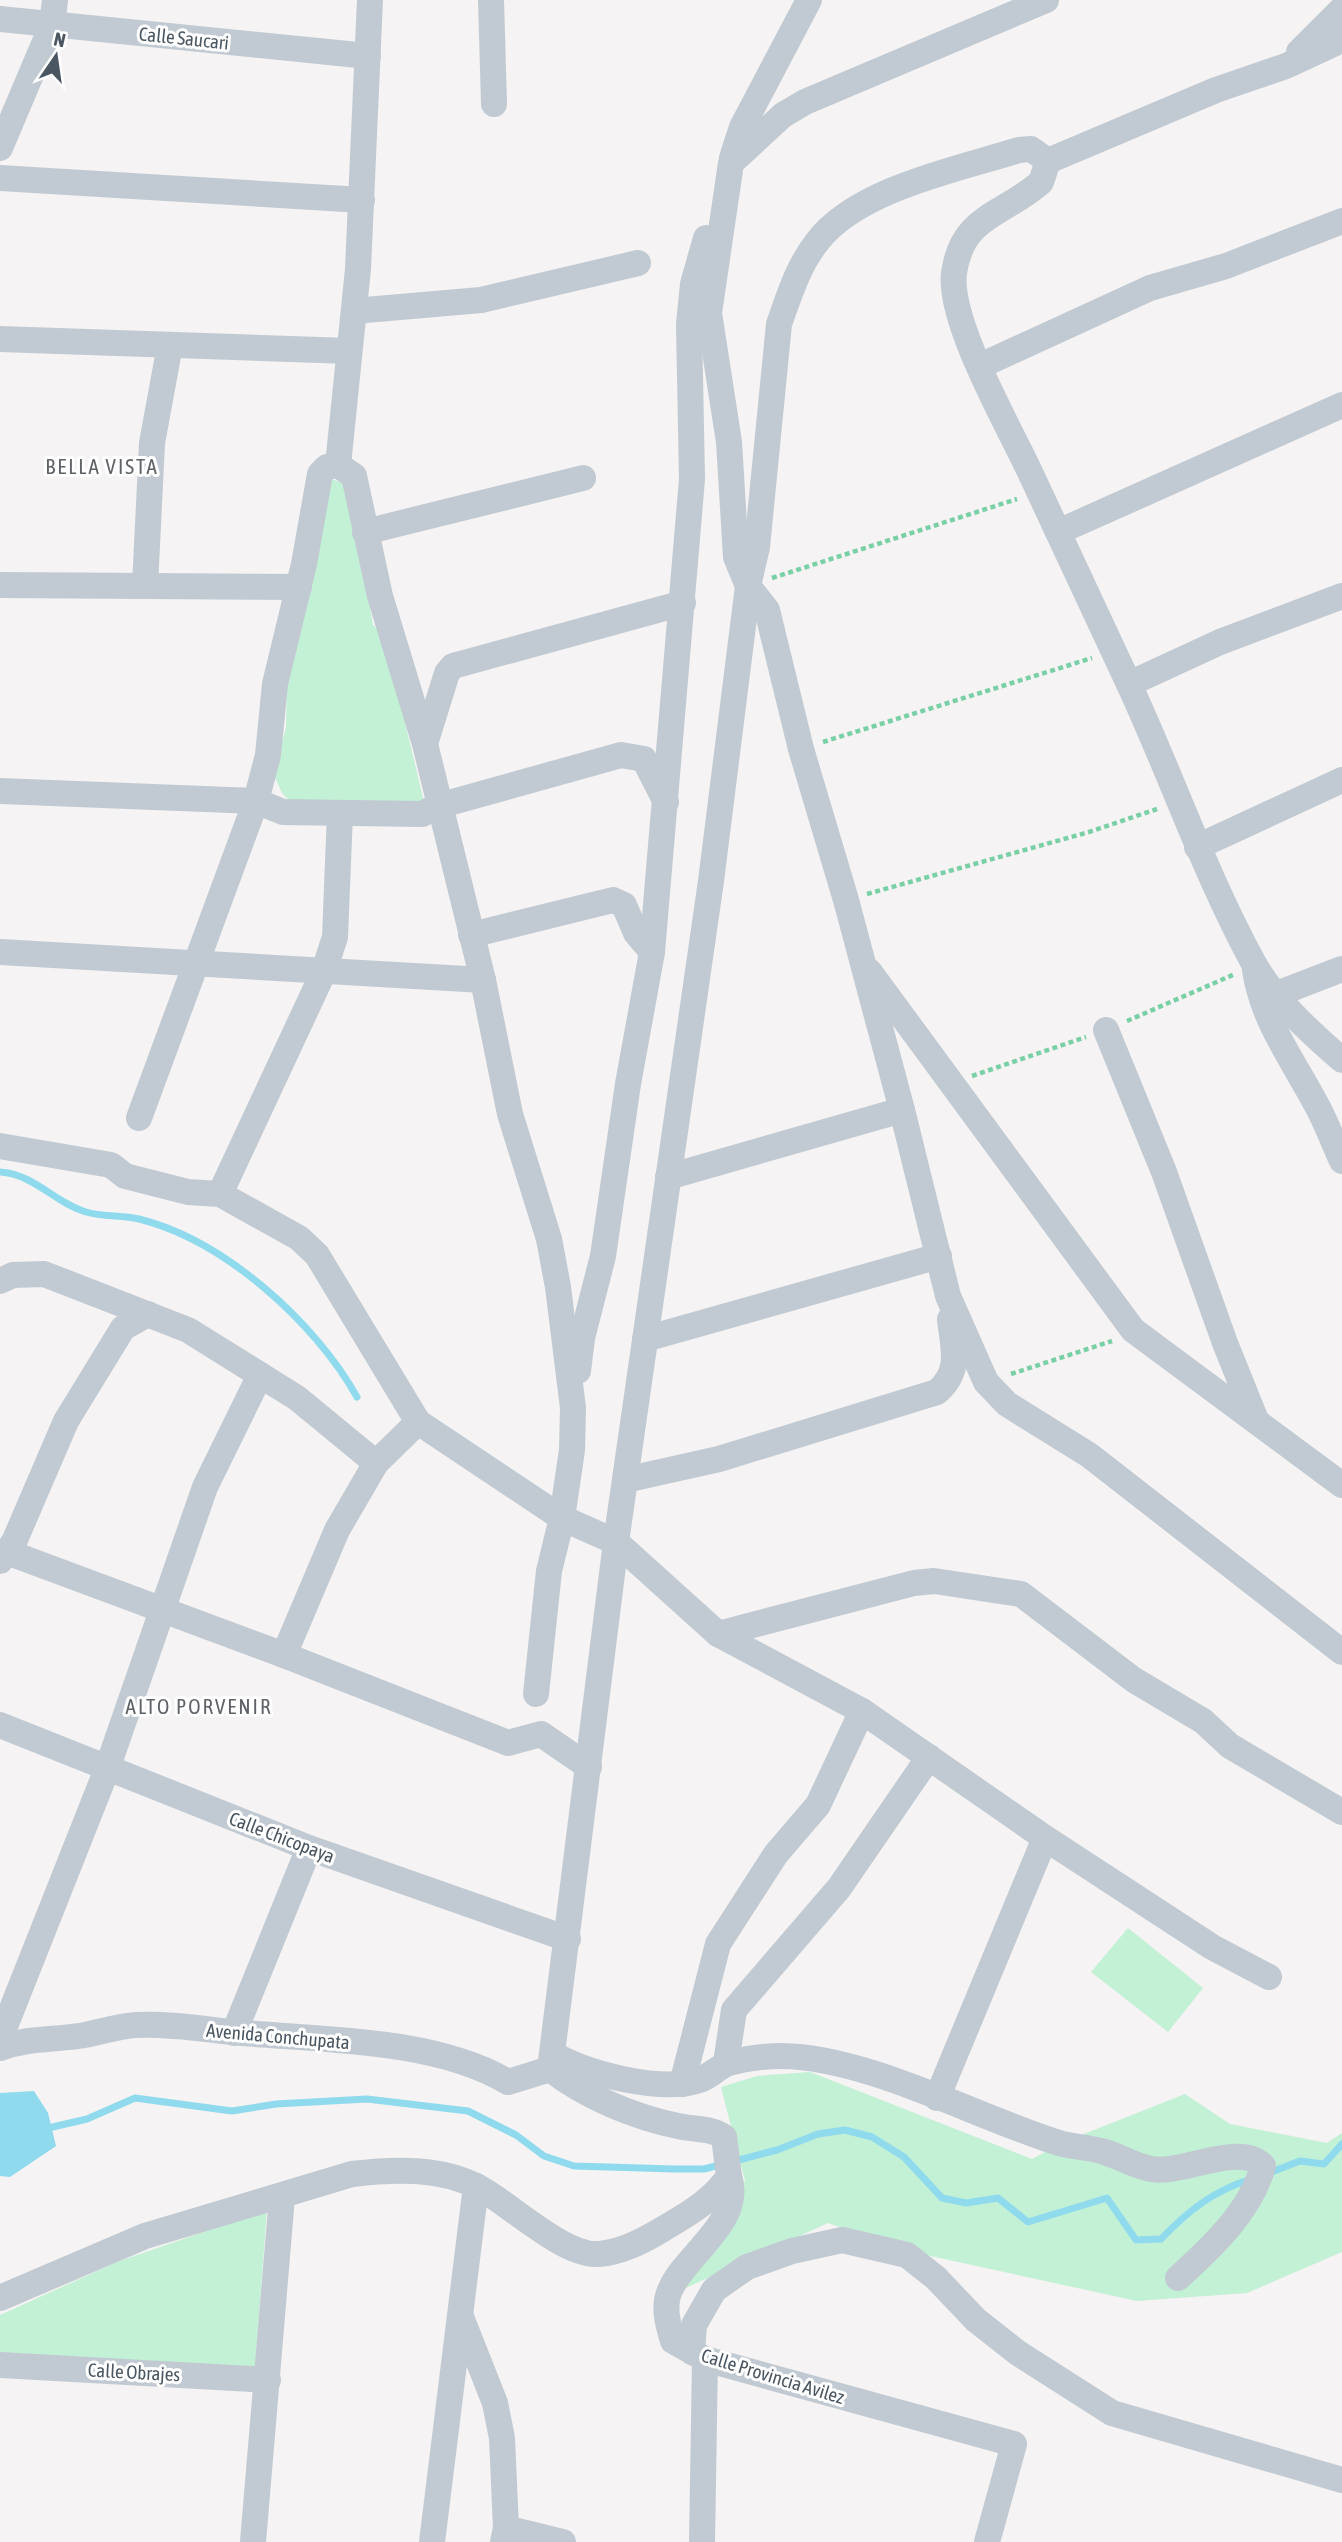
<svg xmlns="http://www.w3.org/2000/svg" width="1342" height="2542" viewBox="0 0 1342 2542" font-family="'Asap Condensed',sans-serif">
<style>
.green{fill:#c3f1d5}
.water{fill:#90daee}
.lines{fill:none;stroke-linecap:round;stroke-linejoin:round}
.stream{stroke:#90daee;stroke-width:7}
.path{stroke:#7ad0a6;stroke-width:4.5;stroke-dasharray:5 3.5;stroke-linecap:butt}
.minor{stroke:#c1cad2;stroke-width:26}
.labels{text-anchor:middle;stroke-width:6;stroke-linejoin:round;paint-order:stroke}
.street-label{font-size:19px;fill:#4a5661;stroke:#fff}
.neighbourhood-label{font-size:21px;letter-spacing:2px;fill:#5f6368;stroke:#fff}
</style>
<rect width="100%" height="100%" fill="#f5f3f3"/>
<!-- green -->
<g class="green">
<polygon points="330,479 344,483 348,489 373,625 384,635 425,806 292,804 282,793 273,773 286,728 287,689"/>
<polygon points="1128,1928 1203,1988 1168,2032 1091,1972"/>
<polygon points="810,2072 1032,2159 1066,2141 1185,2094 1230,2124 1327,2143 1342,2133 1342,2252 1247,2293 1137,2301 912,2252 828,2223 677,2292 710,2251 745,2181 721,2087 757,2076"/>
<polygon points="267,2210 255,2368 0,2354 0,2315 117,2262"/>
</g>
<!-- water -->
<polygon class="water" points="34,2091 48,2113 56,2146 10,2177 0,2176 0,2093"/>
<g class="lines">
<!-- stream -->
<g class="stream">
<path d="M 0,1172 C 34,1174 55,1203 86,1212 C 103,1217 122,1215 139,1219 C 224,1240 315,1322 357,1397"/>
<path d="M 44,2129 L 87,2119 L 135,2098 L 232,2111 L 276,2104 L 367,2099 L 468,2111 L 516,2135 L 544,2156 L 574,2166 L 674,2169 L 704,2169 L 777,2150 L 818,2134 L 845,2130 L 872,2137 L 904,2157 L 942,2198 L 966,2203 L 998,2198 L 1028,2222 L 1107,2198 L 1136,2240 L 1161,2239 C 1188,2211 1213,2191 1251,2179"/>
<polyline points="1269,2173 1300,2161 1324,2164 1342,2144"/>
</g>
<!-- path -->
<g class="path">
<polyline points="772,578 1017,499"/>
<polyline points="823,742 1092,658"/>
<polyline points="867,894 1089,832 1157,809"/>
<polyline points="1127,1021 1235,974"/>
<polyline points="972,1076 1086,1037"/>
<polyline points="1011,1374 1112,1341"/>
</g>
<!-- minor -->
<g class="minor">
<polyline points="491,0 494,104"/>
<polyline points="1046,0 805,102 783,115 731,163 709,313 729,442 736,557 748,586 767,610 801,749 846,900 902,1110 948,1296 986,1382 1007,1404 1089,1455 1342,1652"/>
<polyline points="0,19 368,56"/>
<polyline points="1299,52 1342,9"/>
<polyline points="0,148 52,25 55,0"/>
<polyline points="732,158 742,127 809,0"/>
<polyline points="1048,161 1216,90 1286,66 1342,40"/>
<polyline points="0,178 362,200"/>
<polyline points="354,311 481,300 638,263"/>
<polyline points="0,339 349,351"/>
<polyline points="980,366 1150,288 1226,266 1342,221"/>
<polyline points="338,465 358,269 370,0"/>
<polyline points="365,532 583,478"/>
<polyline points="1058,532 1342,405"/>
<polyline points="0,585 299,587"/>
<polyline points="145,586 152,443 170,345"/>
<polyline points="1129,684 1220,642 1342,596"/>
<polyline points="425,744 447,673 453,666 683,603"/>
<polyline points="0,791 256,801 283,812 422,814 438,806 621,755 644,759 666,802"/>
<polyline points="1197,847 1342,780"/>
<polyline points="471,935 613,900 624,905 636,933 652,952"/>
<polyline points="0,952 483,980"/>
<path d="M 1255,970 C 1262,1019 1292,1059 1315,1102 C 1326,1121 1333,1142 1342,1161"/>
<polyline points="869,971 1133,1330 1342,1485"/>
<polyline points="1277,994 1342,969"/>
<polyline points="1106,1030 1164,1172 1225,1343 1256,1420"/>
<polyline points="139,1118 256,801 268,755 275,684 304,564 320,474 327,467 338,465 354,476 380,596 425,744 483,980 510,1114 549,1239 558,1287 573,1408 572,1450 562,1518 549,1571 536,1694"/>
<polyline points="0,1146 111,1165 125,1176 188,1192 220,1194 299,1238 317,1255 418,1422 562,1518 616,1542 718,1634 862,1711 1045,1838 1212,1947 1269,1977"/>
<polyline points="668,1177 902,1110"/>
<polyline points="220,1194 324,971 335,937 340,813"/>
<polyline points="0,1281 13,1275 44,1274 188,1330 297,1398 376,1463 418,1422"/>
<polyline points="645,1339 939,1256"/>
<polyline points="578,1371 582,1338 603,1256 628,1084 652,952 692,479 689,324 693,284 706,238"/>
<path d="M 625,1480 L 719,1459 L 937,1392 C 962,1370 953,1349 950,1319"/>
<polyline points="7,1552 284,1655 508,1743 541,1734 589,1767"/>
<polyline points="0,1561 14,1542 66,1421 123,1328 148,1314"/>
<polyline points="718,1634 914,1583 934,1581 1021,1594 1134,1680 1203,1721 1230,1746 1342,1812"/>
<polyline points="284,1655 337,1530 376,1463"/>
<polyline points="0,1725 309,1848 568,1939"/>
<polyline points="234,2033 309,1848"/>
<polyline points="0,2039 107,1769 205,1487 260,1375"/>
<path d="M 0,2048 C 26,2038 51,2040 79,2036 C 98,2033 117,2026 136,2025 C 171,2023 208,2030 243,2033 C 325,2040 436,2039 508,2082 L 550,2069"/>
<path d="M 553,2054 C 588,2074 663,2094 702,2079 C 711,2075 720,2066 729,2063 C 744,2059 766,2056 782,2056 C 867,2057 976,2117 1059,2143 C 1073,2147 1087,2147 1101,2151 C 1118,2155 1133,2166 1151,2169 C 1182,2175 1240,2141 1263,2166 C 1251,2211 1211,2248 1178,2278"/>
<polyline points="726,2063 734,2010 839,1888 929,1757"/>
<path d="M 550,2069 L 616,1542 L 711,881 L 748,586 L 757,547 L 779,324 C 789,296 798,266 817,242 C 857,189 958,169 1019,150 L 1031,149 L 1048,161 L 1041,182 C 1004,215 962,215 954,273 C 948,321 1008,425 1029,470 C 1062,540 1095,611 1128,682 C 1171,774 1204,872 1253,962 C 1273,999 1311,1033 1342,1060"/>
<polyline points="682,2084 718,1944 776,1854 818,1805 862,1711"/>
<polyline points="937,2098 1045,1838"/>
<path d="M 729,2176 C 744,2221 688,2252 671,2288 C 662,2306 668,2324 673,2341 L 705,2359 L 1014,2444 L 987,2542"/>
<path d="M 0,2298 L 145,2236 L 352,2174 C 393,2169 440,2167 478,2187 C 509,2203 564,2257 599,2254 C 622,2252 643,2241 663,2229 C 688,2214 712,2201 729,2176 L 724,2137 C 709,2127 695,2130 678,2126 C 634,2117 586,2097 550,2069"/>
<polyline points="461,2317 495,2403 502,2438 506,2528 503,2542"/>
<polyline points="692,2352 694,2325 714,2290 747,2267 792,2251 842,2240 907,2255 936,2278 976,2320 1018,2353 1112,2413 1342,2480"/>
<polyline points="0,2365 268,2380"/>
<polyline points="506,2528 563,2542"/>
<polyline points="253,2542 282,2197"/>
<polyline points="432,2542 476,2186"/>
<polyline points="702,2542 705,2359"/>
</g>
</g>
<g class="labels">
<!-- street labels -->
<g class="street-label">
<text transform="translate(184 38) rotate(6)" y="7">Calle Saucari</text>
<text transform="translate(282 1837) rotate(21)" y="7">Calle Chicopaya</text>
<text transform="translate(278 2036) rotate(5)" y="7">Avenida Conchupata</text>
<text transform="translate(134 2372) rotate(3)" y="7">Calle Obrajes</text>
<text transform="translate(773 2376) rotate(17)" y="7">Calle Provincia Avilez</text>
</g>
<!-- neighbourhood labels -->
<g class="neighbourhood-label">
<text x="102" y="474">BELLA VISTA</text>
<text x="199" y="1714">ALTO PORVENIR</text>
</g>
</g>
<!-- north arrow -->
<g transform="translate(56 56) rotate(13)" stroke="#ffffff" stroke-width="5" paint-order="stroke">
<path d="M0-5L12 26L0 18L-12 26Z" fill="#4a5661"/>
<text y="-10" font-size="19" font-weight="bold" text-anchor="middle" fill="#4a5661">N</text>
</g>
</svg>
